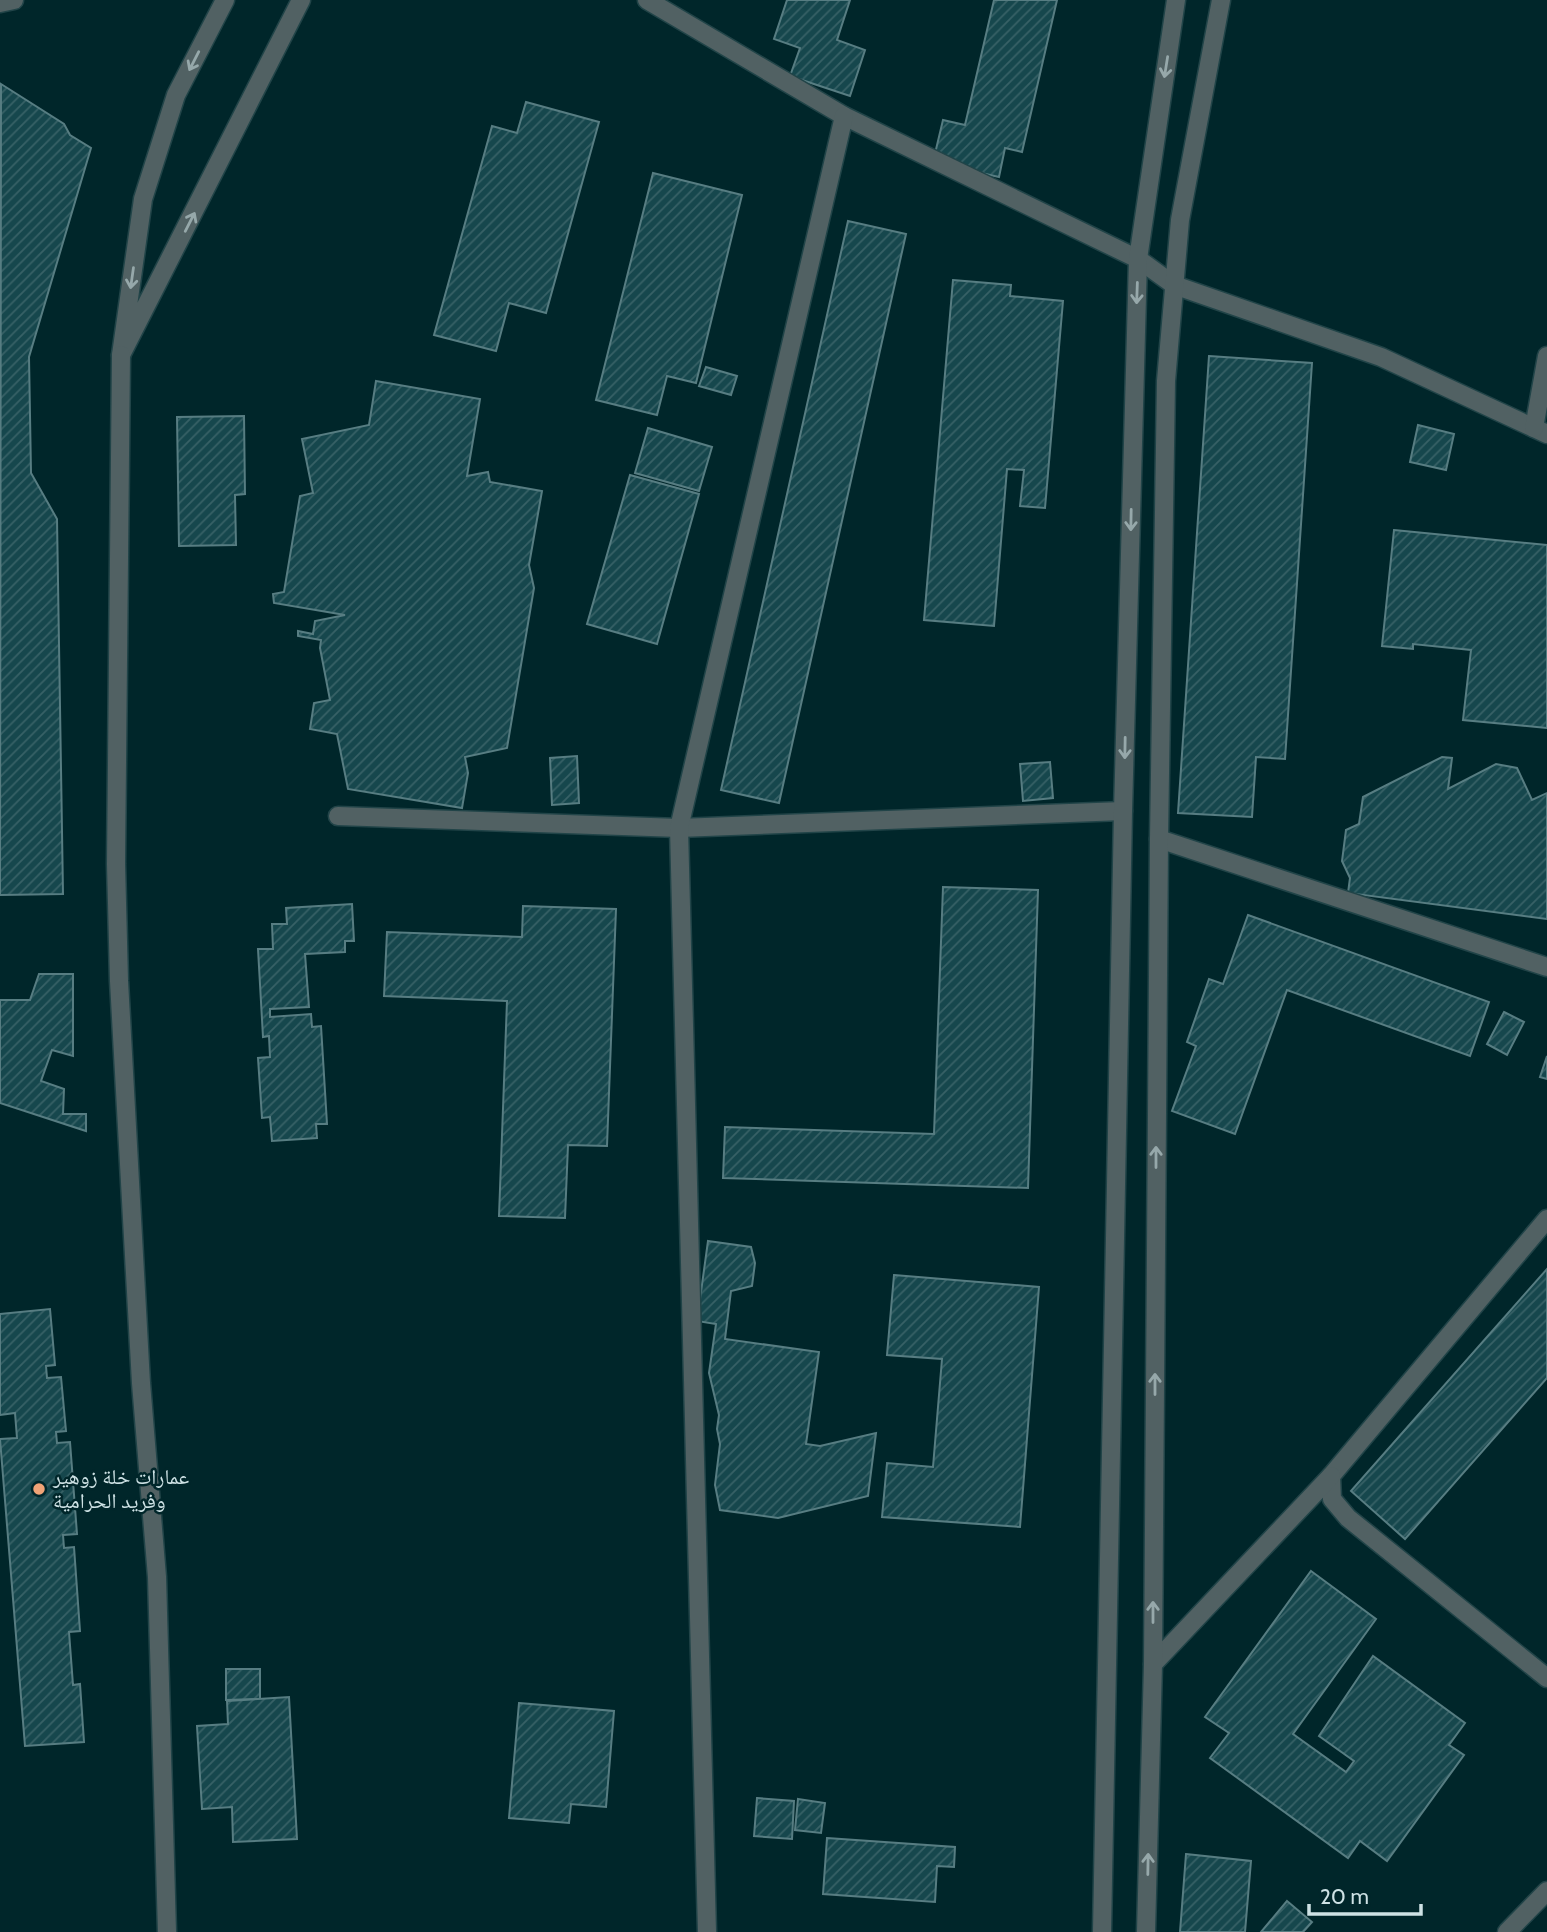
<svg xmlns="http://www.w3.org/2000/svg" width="1547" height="1932" viewBox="0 0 1547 1932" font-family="Cabin,'Noto Naskh Arabic',sans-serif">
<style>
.building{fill:url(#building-hatch);stroke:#577d82;stroke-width:2}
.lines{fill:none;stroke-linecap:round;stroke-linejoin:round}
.minor-casing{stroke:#214448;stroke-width:21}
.tertiary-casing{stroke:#214448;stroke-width:21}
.minor{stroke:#516163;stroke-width:18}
.tertiary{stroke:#516163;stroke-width:18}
.oneway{stroke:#96a8aa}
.poi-dot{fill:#efa377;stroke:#00262a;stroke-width:2.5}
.labels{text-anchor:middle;stroke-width:5;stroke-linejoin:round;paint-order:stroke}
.poi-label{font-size:21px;fill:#cee2e5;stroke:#00262a;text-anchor:start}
</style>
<defs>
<pattern id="building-hatch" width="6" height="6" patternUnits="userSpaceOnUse" patternTransform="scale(1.75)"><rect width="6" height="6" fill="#16474d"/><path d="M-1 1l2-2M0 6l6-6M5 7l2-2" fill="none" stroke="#376166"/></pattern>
</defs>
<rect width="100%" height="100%" fill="#00262a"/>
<!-- building -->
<g class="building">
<polygon points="787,0 850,0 837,40 865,50 850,96 790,76 800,48 774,39"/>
<polygon points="994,0 1057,0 1022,152 1005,148 999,177 933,162 943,120 965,125"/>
<polygon points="1,84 64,124 70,135 91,148 29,357 31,473 57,519 63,894 0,895"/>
<polygon points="526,102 599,122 546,313 509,303 496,351 434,335 492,126 517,133"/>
<polygon points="653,173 742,195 696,383 667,376 657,415 596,400"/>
<polygon points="848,221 906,234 779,803 721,790"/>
<polygon points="953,280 1011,285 1010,296 1063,301 1045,508 1020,506 1024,470 1007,469 994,626 924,620"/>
<polygon points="1209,356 1312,363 1285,759 1256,757 1252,817 1178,813"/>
<polygon points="706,367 737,376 731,395 699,386"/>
<polygon points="376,381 480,399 467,476 488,472 490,482 542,491 529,565 534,588 507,748 465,757 468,773 462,808 348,789 337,734 310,729 314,703 330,700 320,648 321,640 298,636 298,631 313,634 315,621 345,615 274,603 273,594 284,592 300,496 313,493 302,439 369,425"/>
<polygon points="244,416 245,494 235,495 236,545 179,546 177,417"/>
<polygon points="1418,425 1454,434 1446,470 1410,462"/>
<polygon points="648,428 712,447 699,491 635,473"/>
<polygon points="630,475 699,494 657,644 587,624"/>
<polygon points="1394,530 1547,545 1547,728 1463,720 1471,650 1413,644 1413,649 1382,646"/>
<polygon points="577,756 579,803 552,805 550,758"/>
<polygon points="1442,757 1452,758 1448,789 1496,764 1517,768 1532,800 1547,793 1547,919 1348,893 1350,878 1342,861 1346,830 1359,824 1363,797"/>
<polygon points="1050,762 1053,798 1023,801 1020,764"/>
<polygon points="943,887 1038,890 1028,1188 723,1178 725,1127 934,1134"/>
<polygon points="352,904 354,941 345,941 345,952 305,954 309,1007 270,1009 270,1017 311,1014 312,1027 321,1026 327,1124 316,1124 317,1138 272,1141 270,1117 262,1118 258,1058 270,1057 269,1036 263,1037 258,949 273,949 272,924 287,924 286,908"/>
<polygon points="523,906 616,909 607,1146 568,1145 565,1218 499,1216 507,1001 384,996 387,932 522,937"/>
<polygon points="1248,915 1489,1002 1470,1056 1287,990 1235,1134 1172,1111 1196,1046 1187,1042 1209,979 1223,984"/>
<polygon points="39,974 73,974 73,1056 52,1050 41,1081 64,1089 63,1114 86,1114 86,1131 0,1103 0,1000 30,1000"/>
<polygon points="1504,1012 1524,1022 1507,1055 1487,1044"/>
<polygon points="1547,1056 1547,1079 1540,1077"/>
<polygon points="708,1241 751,1247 755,1263 752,1286 731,1291 725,1339 819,1352 806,1444 820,1446 876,1433 868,1496 778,1518 720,1510 715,1485 720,1444 717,1429 719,1415 709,1373 716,1324 697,1321"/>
<polygon points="1547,1269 1547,1378 1405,1539 1351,1491"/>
<polygon points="894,1275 1039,1287 1020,1527 882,1517 887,1463 933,1467 942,1359 887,1355"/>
<polygon points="50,1309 55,1365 46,1366 47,1378 61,1377 66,1431 56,1432 57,1443 70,1442 77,1534 63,1535 64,1548 74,1547 80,1631 69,1632 73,1685 80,1684 84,1742 25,1746 0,1439 17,1438 15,1413 0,1415 0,1314"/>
<polygon points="1311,1571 1376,1619 1293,1734 1346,1772 1354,1761 1319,1736 1373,1656 1465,1723 1449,1745 1464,1755 1387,1861 1360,1841 1348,1858 1210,1758 1229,1733 1205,1717"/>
<polygon points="226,1669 260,1669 260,1699 226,1700"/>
<polygon points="289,1697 297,1839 233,1842 232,1807 202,1809 197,1726 228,1724 227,1701"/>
<polygon points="519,1703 614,1711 606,1807 571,1804 569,1823 509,1818"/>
<polygon points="757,1798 794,1801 792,1839 754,1836"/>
<polygon points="798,1799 825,1803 821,1833 795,1830"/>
<polygon points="827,1838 955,1847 954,1867 937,1866 935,1902 823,1894"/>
<polygon points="1186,1854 1251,1861 1245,1932 1180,1932"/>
<polygon points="1287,1901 1312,1922 1303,1932 1261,1932"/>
</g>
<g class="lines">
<!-- minor casing -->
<g class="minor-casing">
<g id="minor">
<polyline points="225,0 176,95 143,199 121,355 301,0"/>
<polyline points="647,0 844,116 1138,259 1174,285 1381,357 1547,434"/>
<polyline points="0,3 14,0"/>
<polyline points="121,355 116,864 119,981 141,1383 157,1577 167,1932"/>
<polyline points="1534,428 1547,356"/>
<polyline points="338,816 679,828 1123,811"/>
<polyline points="1159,839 1547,967"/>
<polyline points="1547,1219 1331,1476 1332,1499 1348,1518 1547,1678"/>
<polyline points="1153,1664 1331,1476"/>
<polyline points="707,1932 679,828 844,116"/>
<polyline points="1507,1932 1547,1891"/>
</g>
</g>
<!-- tertiary casing -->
<g class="tertiary-casing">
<g id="tertiary">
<polyline points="1102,1932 1123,811 1138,259 1176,0"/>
<polyline points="1146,1932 1153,1664 1159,839 1166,381 1180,220 1221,0"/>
</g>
</g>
<!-- minor -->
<use href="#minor" class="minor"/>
<!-- tertiary -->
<use href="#tertiary" class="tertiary"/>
</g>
<!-- one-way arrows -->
<defs><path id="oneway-shaft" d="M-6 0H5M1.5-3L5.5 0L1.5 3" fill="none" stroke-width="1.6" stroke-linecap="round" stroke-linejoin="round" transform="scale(1.75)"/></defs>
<g class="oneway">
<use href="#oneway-shaft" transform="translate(194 61) rotate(117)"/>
<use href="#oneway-shaft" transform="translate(1166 67) rotate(99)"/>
<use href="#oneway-shaft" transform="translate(190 222) rotate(-63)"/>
<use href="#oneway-shaft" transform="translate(132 278) rotate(98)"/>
<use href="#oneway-shaft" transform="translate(1137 293) rotate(92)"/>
<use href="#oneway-shaft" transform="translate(1131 520) rotate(91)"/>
<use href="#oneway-shaft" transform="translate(1125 748) rotate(91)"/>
<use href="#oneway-shaft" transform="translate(1156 1157) rotate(-90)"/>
<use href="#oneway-shaft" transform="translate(1155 1384) rotate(-90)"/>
<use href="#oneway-shaft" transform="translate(1153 1612) rotate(-90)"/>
<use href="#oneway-shaft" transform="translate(1148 1864) rotate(-89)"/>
</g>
<!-- markers -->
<circle class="poi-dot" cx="39" cy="1489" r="7"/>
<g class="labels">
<!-- poi labels -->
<g class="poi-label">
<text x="53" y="1484">عمارات خلة زوهير<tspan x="53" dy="24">وفريد الحرامية</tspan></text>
</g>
</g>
<!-- scale -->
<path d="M1309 1904v10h112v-10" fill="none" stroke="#cee2e5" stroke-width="3.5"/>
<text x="1320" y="1904" font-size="21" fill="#cee2e5" stroke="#00262a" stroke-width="5" paint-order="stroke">20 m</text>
</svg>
